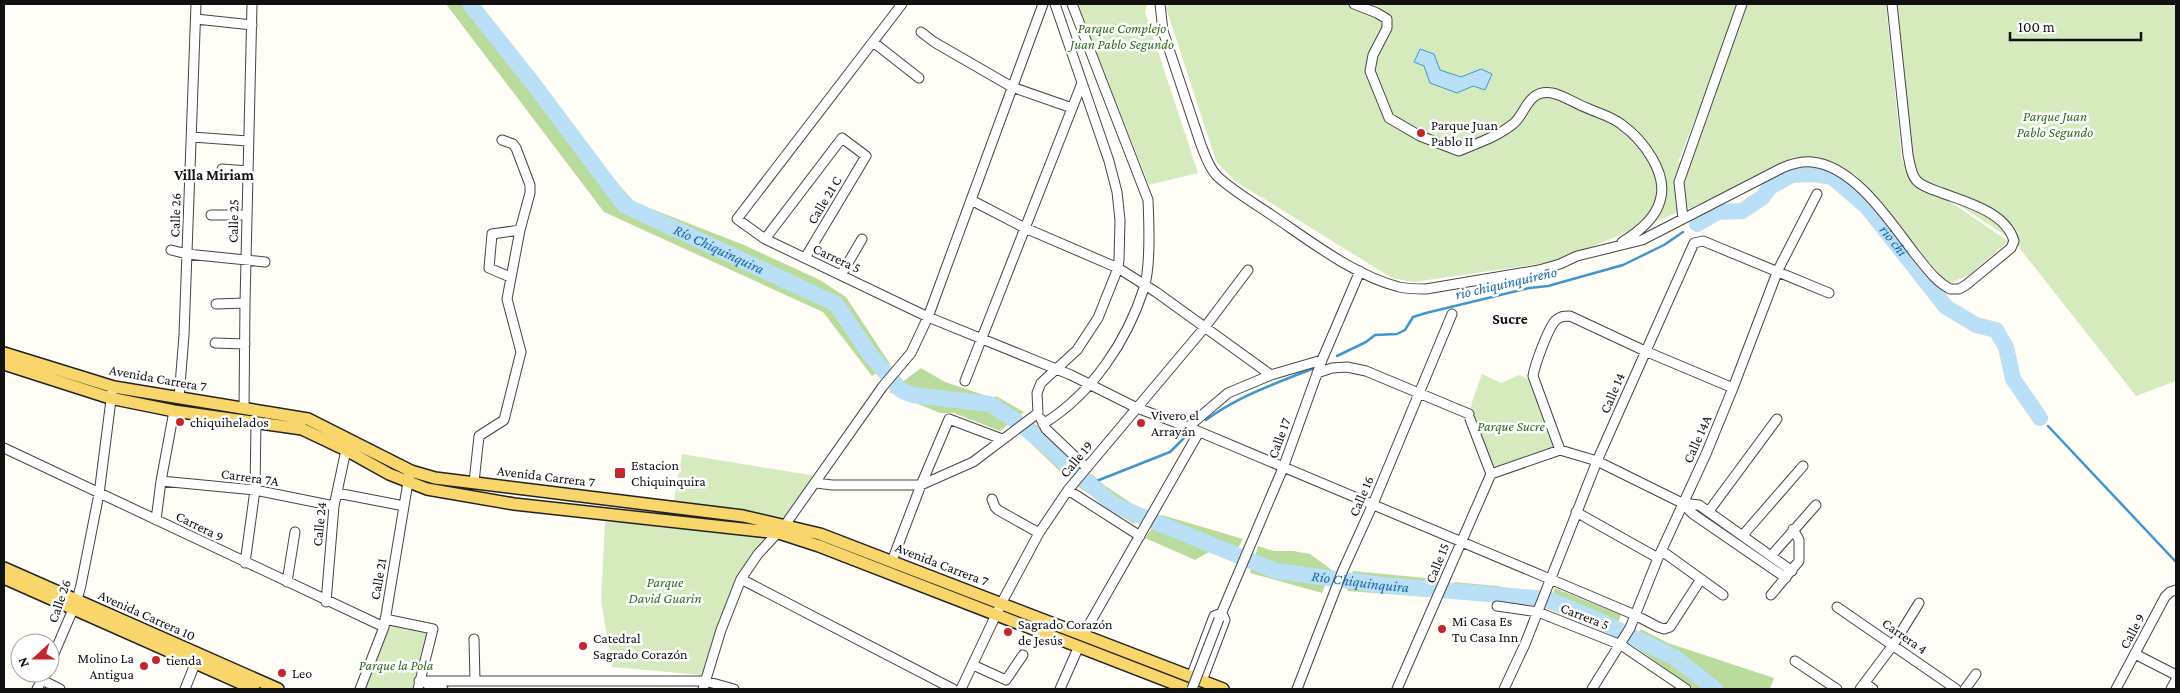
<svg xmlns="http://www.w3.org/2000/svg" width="2180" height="693" font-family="'Crimson Pro',serif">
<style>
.green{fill:#d5ebbd}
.forest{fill:#b9dc9c}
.water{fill:#b9e0f7;stroke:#3f96cf}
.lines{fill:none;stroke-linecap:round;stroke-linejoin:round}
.stream{stroke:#3f96cf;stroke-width:2.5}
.river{stroke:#b9e0f7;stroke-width:16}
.minor-casing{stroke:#444;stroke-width:11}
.major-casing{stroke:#222;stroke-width:14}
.minor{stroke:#fff;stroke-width:9}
.major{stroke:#f9d66b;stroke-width:11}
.minor-bridge-casing{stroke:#444;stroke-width:11;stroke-linecap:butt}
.minor-bridge{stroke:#fff;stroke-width:9}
.poi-dot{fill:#c4262e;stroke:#fff;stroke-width:2}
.labels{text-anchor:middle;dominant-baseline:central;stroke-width:5;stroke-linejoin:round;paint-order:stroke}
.park-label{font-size:14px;font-style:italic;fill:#2f6b1f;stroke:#fff}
.poi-label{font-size:14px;fill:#111;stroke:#fff;text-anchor:start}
.street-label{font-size:14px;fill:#111;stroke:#fff}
.neighbourhood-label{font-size:15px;font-weight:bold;fill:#111;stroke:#fff}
.water-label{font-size:15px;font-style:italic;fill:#1768a6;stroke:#fff}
</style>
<rect width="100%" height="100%" fill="#fffdf5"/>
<path class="green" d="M1077 4H1147L1145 12 1198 173 1149 185Z
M1169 4H1741L1678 162 1690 166 1746 4H1886L1902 160 1913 185 1943 197 2008 241 1969 275 1948 284 1855 174 1793 157 1722 195 1552 262 1414 282 1392 278 1235 181 1216 161 1166 8Z
M1895 4H2176V381L2136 396 2014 241 1913 175Z
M1482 374 1501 383 1519 375 1528 379 1553 447 1493 468 1471 411V405Z
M682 454 816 476 785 520 674 501Z
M605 522 739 528 769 537 732 589 702 675 612 667 601 600Z
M390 622 427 632 412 689H363Z"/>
<path class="forest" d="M446 4H479L594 156 634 202 744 245 820 280 846 297 890 364 872 376 823 312 604 212Z
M921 368 945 382 993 398 996 396 1024 412 1000 431 954 413H940L889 392Z
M1033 422 1077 466 1065 476 1020 433Z
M1092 474 1104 485 1143 511 1134 524 1077 486Z
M1162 515 1243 539 1232 559 1209 552 1195 560 1145 538Z
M1258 546 1274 551H1293L1310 554 1332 570 1322 593 1250 573Z
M1353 571 1436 579 1427 597 1347 591Z
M1454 582 1497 586 1536 593 1533 605 1447 597Z
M1555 588 1621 615 1613 635 1546 608Z
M1641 629 1668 643 1774 678 1770 689H1694L1631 644Z"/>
<path class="water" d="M1420 49 1434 54 1440 70 1461 77 1481 69 1492 74 1485 90 1473 86 1457 93 1430 83 1424 66 1414 62Z"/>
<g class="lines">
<path class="stream" d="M1337 356 1366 342 1375 335 1397 334 1405 330 1413 317 1426 313 1529 288 1548 286 1623 265 1664 245 1683 232
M1206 420C1238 396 1277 383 1314 368
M2048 426 2176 562
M1089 484 1170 452 1185 437"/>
<g class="river">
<path id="s1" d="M470 4 532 82 624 205 836 304 871 356 902 391 913 395 990 404 1016 421"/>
<path id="s2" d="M1697 224 1718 212 1742 211 1763 197 1770 187 1792 175 1813 174 1832 177 1867 207 1946 307 1976 325 1996 330 2006 347 2013 379 2040 418"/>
<path id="s3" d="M1024 427 1114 505 1276 571 1382 585 1547 599 1598 620 1674 657 1715 689"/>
</g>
<g class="minor-casing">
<path id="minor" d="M902 4 737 219 765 239 928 317 1071 375 1137 408 1188 427 1550 579 1635 615 1658 627 1664 629 1670 627 1701 579
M1160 4 1163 31 1201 145C1205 155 1209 168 1217 176 1233 191 1254 203 1273 216 1310 241 1355 276 1399 287 1408 289 1416 289 1426 289L1539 270 1560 264 1577 256 1642 240 1782 168C1791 164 1801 161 1812 162 1855 166 1891 223 1915 254 1926 267 1935 281 1950 289H1959L1966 285 2011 248 2014 241C2006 212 1966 202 1942 193 1934 190 1923 187 1917 181 1911 175 1910 164 1908 155L1892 4
M1354 4 1377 13 1387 19V28L1373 55 1370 71 1389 118 1420 136 1459 151C1477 143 1497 137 1513 124 1526 114 1527 89 1552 93 1563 95 1576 104 1587 108 1598 113 1612 117 1621 124 1642 139 1669 173 1660 201 1655 219 1637 233 1622 242
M196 19 252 25
M921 32 934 42 1012 87 1072 108
M873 42 919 78
M192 137 248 141
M222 169 248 171
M971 200 1025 228 1118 268 1156 292 1271 375
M211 215H247
M1683 219 1679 182 1742 4
M765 239 842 138 866 156 805 258
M171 250 187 254 265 262
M841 275 862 239
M510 277 489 268 492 234 520 230
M216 304 245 303
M215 343 245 344
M1317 373 1332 368 1347 367 1366 371 1469 414
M965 381 1082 83
M179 398 184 335 196 4
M244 408 245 303 252 4
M1041 419 1046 429 1087 468
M1470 419 1491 474
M1043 424C1092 394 1127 341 1144 288 1151 266 1149 223 1148 200L1072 4
M1188 427 1228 393 1271 375 1322 360
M4 448 384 627
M1560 450 1533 376C1535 364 1548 329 1555 321 1560 316 1564 316 1570 316L1645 351 1733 388
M1491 474 1560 450 1597 461 1682 503 1693 514 1786 578
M161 481 255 490 334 506
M474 482 479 436 504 420 521 352 507 299 520 230 530 193V185L516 148 513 144 502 140
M816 483 832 485H921L973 462 1038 413 1037 393 1041 383 1077 350 1098 318 1118 268 1119 260 1120 220 1117 192 1109 161 1055 4
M1068 490 1140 536
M337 493 404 506
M992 499 995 507 998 510 1039 533
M1682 503 1699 505 1792 571
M1709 511 1777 419
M1576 512 1658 558
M156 520 161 481 174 411
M1743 535 1803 466
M1662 551 1723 595
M1771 556 1816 505
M892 561 921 485 949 419 1002 439
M245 563 255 490 256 422
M741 579 953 689
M287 582 295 532
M1771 595 1799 561V540L1793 529
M326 602 334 506 346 450
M1497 606 1538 612 1621 645 1686 689
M1837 607 1956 689
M385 619 433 629 418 689
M1219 619 1283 468 1322 360 1360 271
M1083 635 1199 432
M474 639 475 681
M2135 654 2176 675
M1795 661 1837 689
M50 663 77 600 81 585 99 494 112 392
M973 665 1006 680 1023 655
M1191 677 1214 616 1222 613 1225 620 1202 681
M42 680 60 689
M419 681H705L734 689
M1865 683 1873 689
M427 684 443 689
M37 689 46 673
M185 689 197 659
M360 689 384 627 409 476
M703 689 721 630 741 579 758 554 785 525 883 386 911 353 928 317 1043 4
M961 689 1002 602 1039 533 1068 490 1205 327 1248 270
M1060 689 1079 646
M1297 689 1343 570 1373 504 1452 314
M1397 689 1491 474
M1504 689 1525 644 1597 461 1694 243 1703 241 1829 293
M1592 689 1630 628 1658 558 1706 454 1733 388 1778 270 1817 194
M1860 689 1893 645 1919 603
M1965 689 1976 674
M2116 689 2165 597 2170 592 2176 590
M2171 689 2176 680"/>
</g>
<g class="major-casing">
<path id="major" d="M4 353 114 387 308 419 411 471 435 478 743 516 820 534 1223 689
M4 364 110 398 174 411 302 429 346 450 389 474 427 489 514 504 779 533 819 546 1188 689
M4 568 278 689
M4 578 254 689"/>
</g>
<use href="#minor" class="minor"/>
<use href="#major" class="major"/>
<g class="minor-bridge-casing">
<path id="minor-bridge" d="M1192 689 1219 619"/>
</g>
<use href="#minor-bridge" class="minor-bridge"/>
</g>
<g class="poi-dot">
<circle cx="1421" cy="133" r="5"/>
<circle cx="180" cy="422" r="5"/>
<circle cx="1141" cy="423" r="5"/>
<rect x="614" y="467" width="12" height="12" rx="2.5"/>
<circle cx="1442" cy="629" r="5"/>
<circle cx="1008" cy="632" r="5"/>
<circle cx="583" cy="646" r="5"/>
<circle cx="156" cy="660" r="5"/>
<circle cx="144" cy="666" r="5"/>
<circle cx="282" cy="673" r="5"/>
</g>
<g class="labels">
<g class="park-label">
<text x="1122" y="28">Parque Complejo<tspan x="1122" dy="16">Juan Pablo Segundo</tspan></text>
<text x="2055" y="116">Parque Juan<tspan x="2055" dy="16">Pablo Segundo</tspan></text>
<text x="1511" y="426">Parque Sucre</text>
<text x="665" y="582">Parque<tspan x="665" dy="16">David Guarin</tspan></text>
<text x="396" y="665">Parque la Pola</text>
</g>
<g class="poi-label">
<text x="1431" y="125">Parque Juan<tspan x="1431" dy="16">Pablo II</tspan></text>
<text x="1151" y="415">Vivero el<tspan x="1151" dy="16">Arrayán</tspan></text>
<text x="190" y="422">chiquihelados</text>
<text x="631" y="465">Estacion<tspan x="631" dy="16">Chiquinquira</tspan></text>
<text x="1452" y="621">Mi Casa Es<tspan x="1452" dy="16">Tu Casa Inn</tspan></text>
<text x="1018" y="624">Sagrado Corazón<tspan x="1018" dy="16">de Jesús</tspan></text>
<text x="593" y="638">Catedral<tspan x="593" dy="16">Sagrado Corazón</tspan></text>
<text x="134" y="658" text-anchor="end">Molino La<tspan x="134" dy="16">Antigua</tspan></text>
<text x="166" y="660">tienda</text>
<text x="292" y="673">Leo</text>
</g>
<g class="street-label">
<text transform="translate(824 200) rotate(-59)">Calle 21 C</text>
<text transform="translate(175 215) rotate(-88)">Calle 26</text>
<text transform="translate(233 221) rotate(-89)">Calle 25</text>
<text transform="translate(837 258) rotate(25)">Carrera 5</text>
<text transform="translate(158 378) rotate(10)">Avenida Carrera 7</text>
<text transform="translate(1612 393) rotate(-67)">Calle 14</text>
<text transform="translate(1279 438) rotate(-70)">Calle 17</text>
<text transform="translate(1697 439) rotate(-66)">Calle 14A</text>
<text transform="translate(1076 459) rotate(-50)">Calle 19</text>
<text transform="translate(546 476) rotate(7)">Avenida Carrera 7</text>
<text transform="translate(250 477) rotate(8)">Carrera 7A</text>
<text transform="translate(1361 496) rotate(-67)">Calle 16</text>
<text transform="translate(319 524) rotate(-84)">Calle 24</text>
<text transform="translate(200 526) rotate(26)">Carrera 9</text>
<text transform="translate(1437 563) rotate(-68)">Calle 15</text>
<text transform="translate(942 564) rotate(21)">Avenida Carrera 7</text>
<text transform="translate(378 579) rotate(-80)">Calle 21</text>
<text transform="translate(59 601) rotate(-71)">Calle 26</text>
<text transform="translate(147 615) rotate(24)">Avenida Carrera 10</text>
<text transform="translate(1585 616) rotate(21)">Carrera 5</text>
<text transform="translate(2132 631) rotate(-62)">Calle 9</text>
<text transform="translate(1905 636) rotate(35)">Carrera 4</text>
</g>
<g class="neighbourhood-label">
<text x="214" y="175">Villa Miriam</text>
<text x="1510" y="319">Sucre</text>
</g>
<g class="water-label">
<text stroke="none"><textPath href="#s2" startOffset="240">rio chi</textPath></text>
<text stroke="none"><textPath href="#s1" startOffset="358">Río Chiquinquira</textPath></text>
<text transform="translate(1506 283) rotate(-13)">rio chiquinquireño</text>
<text stroke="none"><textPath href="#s3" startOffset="379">Río Chiquinquira</textPath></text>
</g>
</g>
<rect width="2180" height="693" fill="none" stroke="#111111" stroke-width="10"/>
<g transform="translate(35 658) rotate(249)"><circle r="24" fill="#ffffff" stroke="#a0a0a0"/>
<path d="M0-4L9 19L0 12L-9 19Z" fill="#c4262e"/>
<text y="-8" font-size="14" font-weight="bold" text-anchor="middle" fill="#111111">N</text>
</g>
<path d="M2010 32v8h131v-8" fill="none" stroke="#111111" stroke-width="2.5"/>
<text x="2018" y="32" font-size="15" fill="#111111" stroke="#ffffff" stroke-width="4" paint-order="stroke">100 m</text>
</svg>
